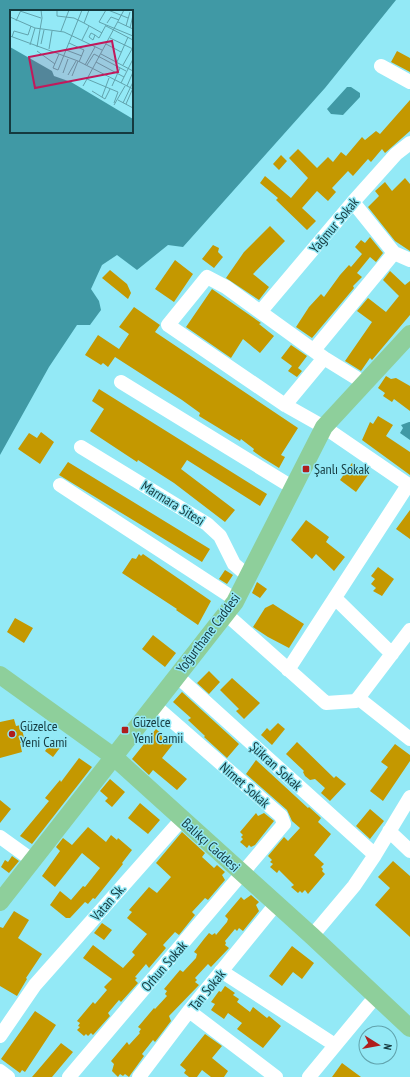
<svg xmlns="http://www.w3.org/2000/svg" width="410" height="1077" font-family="'PT Sans Narrow',sans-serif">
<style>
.water{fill:#4099a5;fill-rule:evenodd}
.building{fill:#c49800}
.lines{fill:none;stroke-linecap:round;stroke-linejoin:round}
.minor{stroke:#fff;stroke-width:14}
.major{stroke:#8ecf9b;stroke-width:18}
.poi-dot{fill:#af1e1d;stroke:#93e9f6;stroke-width:1.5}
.labels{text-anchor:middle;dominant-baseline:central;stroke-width:3;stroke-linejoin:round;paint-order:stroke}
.street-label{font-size:14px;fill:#153a3f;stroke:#93e9f6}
.poi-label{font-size:14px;fill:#153a3f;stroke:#93e9f6;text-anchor:start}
.inset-road{fill:none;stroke:#61a3ad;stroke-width:1}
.view{fill:#c2185b;fill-opacity:0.15;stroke:#c2185b;stroke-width:2}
.inset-edge{fill:none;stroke:#153a3f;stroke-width:2}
</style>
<rect width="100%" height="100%" fill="#93e9f6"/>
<path class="water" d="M0 0H396L325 88 183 247 168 245 137 270 117 255 102 265 91 289 99 301 101 310 90 325H77L49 367 0 455ZM11 11H132V132H11Z
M347 87H351L360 93V97L343 115 331 114 327 109Z
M409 422H410V440L400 433 403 428 401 425Z"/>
<path class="building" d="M397 51 410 58V72L391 62Z
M410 100V131L385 153 382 149 371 162 368 159 353 176 348 171 332 188 336 192 328 201 317 191 302 208 316 221 307 230 276 200 278 198 260 183 265 176 291 198 308 178 289 158 298 149 317 168 328 157 333 162 341 152 346 156 362 137 365 140 376 131 380 134Z
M281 155 287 161 279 170 273 164Z
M405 178 410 184V251L395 241 368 207 379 196 375 191 385 182 392 191Z
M270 226 285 241 253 274 269 287 259 300 226 278 244 252Z
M370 237 383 253 376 262 370 257 357 273 362 277 353 286 354 288 312 338 296 327 309 307 321 294 324 297 340 275 349 265 351 267 362 254 355 247 361 240 365 243Z
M213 245 219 248 218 252 223 257 214 268 202 259Z
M175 260 193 274 174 302 155 289Z
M110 270 127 284 131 293 128 299 102 278Z
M390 271 405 285 410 281V315L372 360 370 358 361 371 345 361 372 322 357 311 368 298 386 312 399 296 383 280Z
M212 289 261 323 259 324 274 336 260 353 243 339 231 358 186 327Z
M134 307 160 325 155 332 298 428 281 455 285 457 279 468 263 458 253 451 254 449 241 439 240 441 199 416 200 413 182 400 115 357 108 367 103 363 101 365 85 355 98 335 119 349 129 334 119 327Z
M291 345 307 356 298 368 302 371 297 377 288 371 292 366 281 358Z
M386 376 391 379 396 378 410 386V411L394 399 392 402 383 396 385 393 378 388Z
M99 389 267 494 260 506 187 460 181 469 235 510 225 522 174 483 138 460 137 462 90 431 104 409 92 401Z
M378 416 393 425 386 436 410 452V475L362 440 370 422 373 424Z
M41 432 54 442 40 464 18 449 29 433 37 438Z
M68 462 210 549 202 562 59 475Z
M352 463 368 475 356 492 340 480Z
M410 510V539L396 529Z
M306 520 329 537 326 542 345 557 334 571 316 554 312 559 291 540Z
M139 554 141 556 143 554 211 601 198 625 176 610 177 609 122 573 132 558 136 559Z
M378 567 394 579 382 596 373 591 376 588 371 584 375 579 371 576Z
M225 570 233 575 227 584 219 579Z
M257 582 267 589 260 598 252 593Z
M273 604 304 624 289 648 268 637 253 627 265 608Z
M15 618 33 628 24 643 7 632Z
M153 635 176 653 165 667 142 649Z
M209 671 220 682 209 694 197 683Z
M232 678 260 703 244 719 236 711 239 709 220 690Z
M182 692 239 744 227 758 204 737 205 736 188 720 191 718 173 702Z
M14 719 16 726 21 725 25 742 20 743 22 752 0 758V722Z
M278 723 285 729 272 745 261 735 267 728 270 731Z
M156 729 173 744 162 758 187 779 177 790 153 770 149 775 132 759Z
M54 739 62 745 53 757 45 751Z
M297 742 334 778 336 776 346 784 330 801 321 793 325 788 315 779 310 780 305 776 303 772 304 771 286 754Z
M395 744 410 755V761L383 801 370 791 388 767 381 762Z
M79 758 92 767 32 844 20 836 49 801 45 798 60 780 61 782Z
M256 760 308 808 309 807 321 818 318 822 331 834 314 855 324 864 321 867 323 869 322 871 325 874 308 894 305 890 302 893 300 891 298 893 291 887 294 885 279 870 277 873 270 867 273 864 270 862 272 860 268 856 284 837 288 841 300 828 292 821 287 810 246 774Z
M110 779 125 792 112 807 105 801 108 798 100 791Z
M0 800 11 809 0 823Z
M140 803 160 820 148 834 128 818Z
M370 809 384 821 370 839 356 826Z
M256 813 258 816 264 813 274 821 255 845 251 847 249 845 247 848 240 842 243 839 241 837 243 835 240 832Z
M88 827 106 842 111 835 117 840 118 838 132 850 122 863 123 864 95 899 93 898 88 904 85 902 70 918H66L50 905 60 891 71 900 83 886 85 887 100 868 82 853 55 887 42 876 60 851 56 847 63 838 72 845Z
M182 832 205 853 202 857 214 868 217 865 225 872 222 875 225 880 208 900 205 898 192 912 195 915 179 935 175 932 163 945 166 948 149 968 146 964 135 977 137 978 135 980 138 983 121 1002 119 1000 108 1013 110 1016 93 1035 91 1033 88 1036 86 1034 84 1036 77 1030 80 1027 78 1026 80 1023 77 1021 93 1002 95 1004 107 990 104 987 112 979 83 958 93 945 123 968 135 955 132 952 147 934 127 918 132 912 129 910 149 887 157 893 171 877 156 863Z
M12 856 19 861 9 873 1 867 5 860 8 862Z
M393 861 410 876V937L375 905 390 888 378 877Z
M251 895 259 902 256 905 259 911 243 931 239 928 237 931 235 929 225 941 226 943 225 945 229 948 211 967 208 964 195 978 197 980 195 982 199 985 169 1016 171 1021 155 1042 153 1040 142 1054 144 1056 131 1074 129 1077 125 1074 123 1076 120 1074 118 1077 112 1071 114 1064 111 1061 127 1042 129 1045 140 1033 139 1032 141 1029 138 1027 154 1008 155 1009 167 996 165 994 167 991 164 989 180 970 183 972 196 958 197 954 194 952 204 939 209 933 212 935 215 933 216 935 227 922 228 919 225 916 241 897 244 900Z
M14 911 29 920 18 938 42 954 26 978 27 979 17 996 0 986V927L3 928Z
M102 923 112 930 104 940 94 933Z
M292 946 314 963 302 979 293 972 282 986 269 976Z
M225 986 235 993 233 995 239 999 237 1002 250 1012 253 1007 267 1018 269 1016 281 1026 263 1048 237 1029 242 1023 228 1013 224 1019 211 1010 215 1004 211 1002 219 991 221 992Z
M35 1011 56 1025 25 1072 22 1070 20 1073 1 1059Z
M205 1034 222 1046 212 1058 228 1071 224 1077H211L202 1070 197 1077H189L184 1073 186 1070 180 1065Z
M61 1043 73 1052 52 1077H32Z
M342 1063 361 1077H332Z"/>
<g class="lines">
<path class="minor" d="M381 66 410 82
M353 202 394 253 410 260
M261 311 353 202 396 154 410 143
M314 350 394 253
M121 382 292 487
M366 384 324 358 226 287 207 277 168 325 285 405 324 427 410 486
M285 405 324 358
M81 447 207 524 220 536 234 564 248 576
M60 485 236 600 235 602
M335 598 392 654
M226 614 326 703 356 701 410 630
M288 670 408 485
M177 676 375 855
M358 698 410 739
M389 831 410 851
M0 837 32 860
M312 936 354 886 375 855 410 797
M221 971 335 1045
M189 1011 276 1077
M0 1036 35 985 182 819
M0 1071 8 1077
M69 1077 284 824 281 816 154 705
M139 1077 189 1011 276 904
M309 1077 376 996"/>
<path class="major" d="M0 675 114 757 312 936 410 1028
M0 902 235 602 324 427 410 334"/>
</g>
<g class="poi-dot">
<rect x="302" y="465" width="8" height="8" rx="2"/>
<rect x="121" y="726" width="8" height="8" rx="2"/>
<circle cx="12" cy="734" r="4"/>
</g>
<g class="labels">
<g class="street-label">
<text transform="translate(334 225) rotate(-50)">Yağmur Sokak</text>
<text transform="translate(173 503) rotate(32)">Marmara Sitesi</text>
<text transform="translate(208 633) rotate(-53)">Yoğurthane Caddesi</text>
<text transform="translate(276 766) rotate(42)">Şükran Sokak</text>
<text transform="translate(245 785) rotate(41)">Nimet Sokak</text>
<text transform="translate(211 845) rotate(42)">Balıkçı Caddesi</text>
<text transform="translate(108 902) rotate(-49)">Vatan Sk.</text>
<text transform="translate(164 966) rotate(-49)">Orhun Sokak</text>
<text transform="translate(207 990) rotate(-51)">Tan Sokak</text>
</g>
<g class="poi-label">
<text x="314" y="469">Şanlı Sokak</text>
<text x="133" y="722">Güzelce<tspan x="133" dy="16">Yeni Camii</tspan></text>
<text x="20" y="726">Güzelce<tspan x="20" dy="16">Yeni Cami</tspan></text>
</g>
</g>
<g transform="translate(10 10)">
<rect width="123" height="123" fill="#93e9f6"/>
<path d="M0 37 42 61 44 66 61 72 123 109V123H0Z" fill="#4099a5"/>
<path class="inset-road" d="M47 0V6L64 8 74 13 79 0M96 0 89 12 123 26M98 0 118 8M10 1 31 8M0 7 25 18 54 22 92 40M6 11 11 0M108 12 123 19M74 13 92 23M97 13 101 7 109 10M96 16 123 30M116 16 120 2M120 18 123 5M51 21 59 0M85 25 83 30 79 27 81 23 85 25 89 28 96 15M0 26 68 51 123 79M2 27 4 21 18 25 21 16M100 28 123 39M72 30 79 16M59 33 74 40 69 52M31 34 34 20M96 34 111 42M20 35 25 18M27 37 32 8 31 0M39 39 42 21M56 40 72 46M27 41 45 54M49 44 43 58 48 60 72 0M91 44 123 61M86 52 114 67M107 52 118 27M75 55 85 37M77 55 84 44 116 61M113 55 122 39M53 63 58 49M58 65 66 51M62 66 68 51M77 69 114 0M111 73 123 49M73 76 77 69 108 82 104 93M102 76 110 58M117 76 123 62M82 81 95 89 100 79M92 87 99 68M108 90 123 98M113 93 123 72M116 94 123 78M104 95 115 76"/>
<path class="view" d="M102 31 108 62 25 78 19 47Z"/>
<rect width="123" height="123" class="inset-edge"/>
</g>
<g transform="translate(378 1045) rotate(101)"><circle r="19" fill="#93e9f6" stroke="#61a3ad"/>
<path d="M0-3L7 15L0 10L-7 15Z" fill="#af1e1d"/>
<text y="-6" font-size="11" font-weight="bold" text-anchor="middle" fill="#153a3f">N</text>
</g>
</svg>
